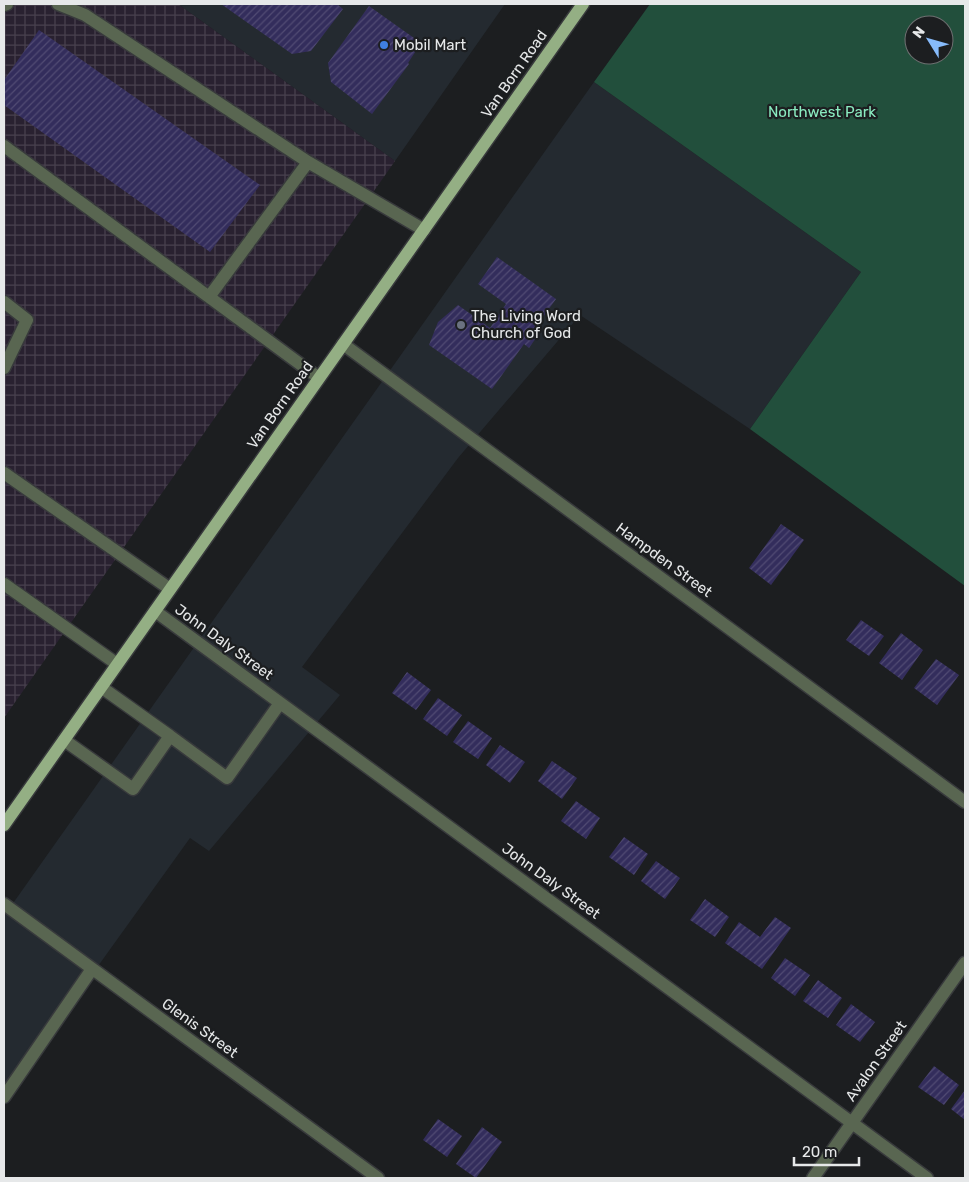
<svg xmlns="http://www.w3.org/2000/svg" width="969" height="1182" font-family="Rubik,sans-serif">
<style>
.built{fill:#242a30}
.industrial{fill:url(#industrial-grid)}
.park{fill:#224f3c;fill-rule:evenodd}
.building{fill:url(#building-hatch)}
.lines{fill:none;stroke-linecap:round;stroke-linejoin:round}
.minor-casing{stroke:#383a3c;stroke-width:15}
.major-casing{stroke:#383a3c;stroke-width:15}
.minor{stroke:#596651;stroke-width:12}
.major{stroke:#94af84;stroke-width:12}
.shop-dot{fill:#3f7fe0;stroke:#1c1e20;stroke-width:2}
.worship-dot{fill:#6b7280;stroke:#1c1e20;stroke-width:2}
.labels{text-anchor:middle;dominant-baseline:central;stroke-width:4.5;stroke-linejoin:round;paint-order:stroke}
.poi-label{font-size:15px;fill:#e6e8e9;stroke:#1c1e20;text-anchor:start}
.street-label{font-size:15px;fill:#e6e8e9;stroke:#1c1e20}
.park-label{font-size:15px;fill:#8aebc0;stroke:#1c1e20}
</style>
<defs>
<pattern id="industrial-grid" width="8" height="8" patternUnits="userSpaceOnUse" patternTransform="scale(1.25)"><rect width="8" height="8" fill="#292130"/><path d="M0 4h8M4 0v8" fill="none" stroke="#48414e"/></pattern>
<pattern id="building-hatch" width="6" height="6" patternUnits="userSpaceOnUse" patternTransform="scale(1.25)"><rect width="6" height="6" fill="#332d5c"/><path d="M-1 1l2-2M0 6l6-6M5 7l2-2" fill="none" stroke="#514b73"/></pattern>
</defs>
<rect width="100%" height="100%" fill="#1c1e20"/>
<path class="built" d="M178 4H505L395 161Z
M594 82 861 272 750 429 580 315 458 458 302 667 340 695 209 851 190 838 4 1097V916Z"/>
<path class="industrial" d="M4 4H178L395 161 4 718Z"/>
<path class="park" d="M650 4H965V586L750 429 861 272 594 82ZM914 25H944V55H914Z"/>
<path class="building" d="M221 4H337L343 9 311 51 292 54Z
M369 6 421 43 408 63 409 64 372 114 331 82 328 63Z
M39 30 260 185 210 252 4 105V80Z
M497 257 556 299 533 331 538 335 529 348 524 344 492 389 429 345 438 322 458 305 490 328 506 304 478 284Z
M781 524 804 540 771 585 749 568Z
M861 620 884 636 869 656 846 640Z
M901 633 923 650 902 680 879 663Z
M936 659 959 675 937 705 914 688Z
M407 672 431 690 416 710 392 693Z
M438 698 462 715 447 736 423 719Z
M468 721 492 738 478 759 453 742Z
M500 745 525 762 510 783 486 765Z
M552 761 577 778 562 799 538 781Z
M576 801 600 818 586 839 561 821Z
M624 837 648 854 634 875 609 857Z
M656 861 680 878 665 899 641 881Z
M705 899 729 917 715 937 690 920Z
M775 917 791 928 762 969 725 943 739 922 760 937Z
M785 958 810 975 795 996 771 978Z
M818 980 842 998 828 1018 803 1001Z
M851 1004 875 1022 860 1042 836 1025Z
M934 1066 959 1085 944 1105 918 1087Z
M965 1090V1120L951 1109Z
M438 1119 462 1136 447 1157 423 1140Z
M482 1127 502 1142 476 1178 456 1164Z"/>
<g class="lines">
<g class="minor-casing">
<path id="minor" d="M58 4 85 15 308 162 209 297
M4 5 7 4
M4 146 319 378
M308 162 424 230
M4 302 27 320 4 368
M343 344 965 802
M4 473 170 589
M4 584 117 664
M155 611 927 1178
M170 736 227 778 280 703
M64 740 133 789 170 736 101 687
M4 904 378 1178
M4 1097 92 969
M813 1178 965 963"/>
</g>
<g class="major-casing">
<path id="major" d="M4 825 583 4"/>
</g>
<use href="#minor" class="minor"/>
<use href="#major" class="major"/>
</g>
<circle class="shop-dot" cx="384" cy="45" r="5"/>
<circle class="worship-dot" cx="461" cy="325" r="5"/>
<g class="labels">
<g class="poi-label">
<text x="394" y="45">Mobil Mart</text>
<text x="471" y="316">The Living Word<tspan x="471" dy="17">Church of God</tspan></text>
</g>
<g class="street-label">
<text transform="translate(514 74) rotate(-55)">Van Born Road</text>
<text transform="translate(280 405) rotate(-55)">Van Born Road</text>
<text transform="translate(664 560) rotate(36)">Hampden Street</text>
<text transform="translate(224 642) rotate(36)">John Daly Street</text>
<text transform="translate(551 881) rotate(36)">John Daly Street</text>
<text transform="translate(200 1028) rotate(36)">Glenis Street</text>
<text transform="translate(876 1061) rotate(-55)">Avalon Street</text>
</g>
<g class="park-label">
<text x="822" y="112">Northwest Park</text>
</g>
</g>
<rect width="969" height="1182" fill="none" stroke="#e6e8e9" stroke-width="10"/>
<g transform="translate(929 40) rotate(307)"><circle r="24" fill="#1c1e20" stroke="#6d6f70"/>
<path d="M0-4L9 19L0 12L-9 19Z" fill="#87bbfb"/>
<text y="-8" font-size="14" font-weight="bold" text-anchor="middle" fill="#e6e8e9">N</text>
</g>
<path d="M794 1157v8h65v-8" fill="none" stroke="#e6e8e9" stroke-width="2.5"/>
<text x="802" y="1157" font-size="15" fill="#e6e8e9" stroke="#1c1e20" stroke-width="4" paint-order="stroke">20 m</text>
</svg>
